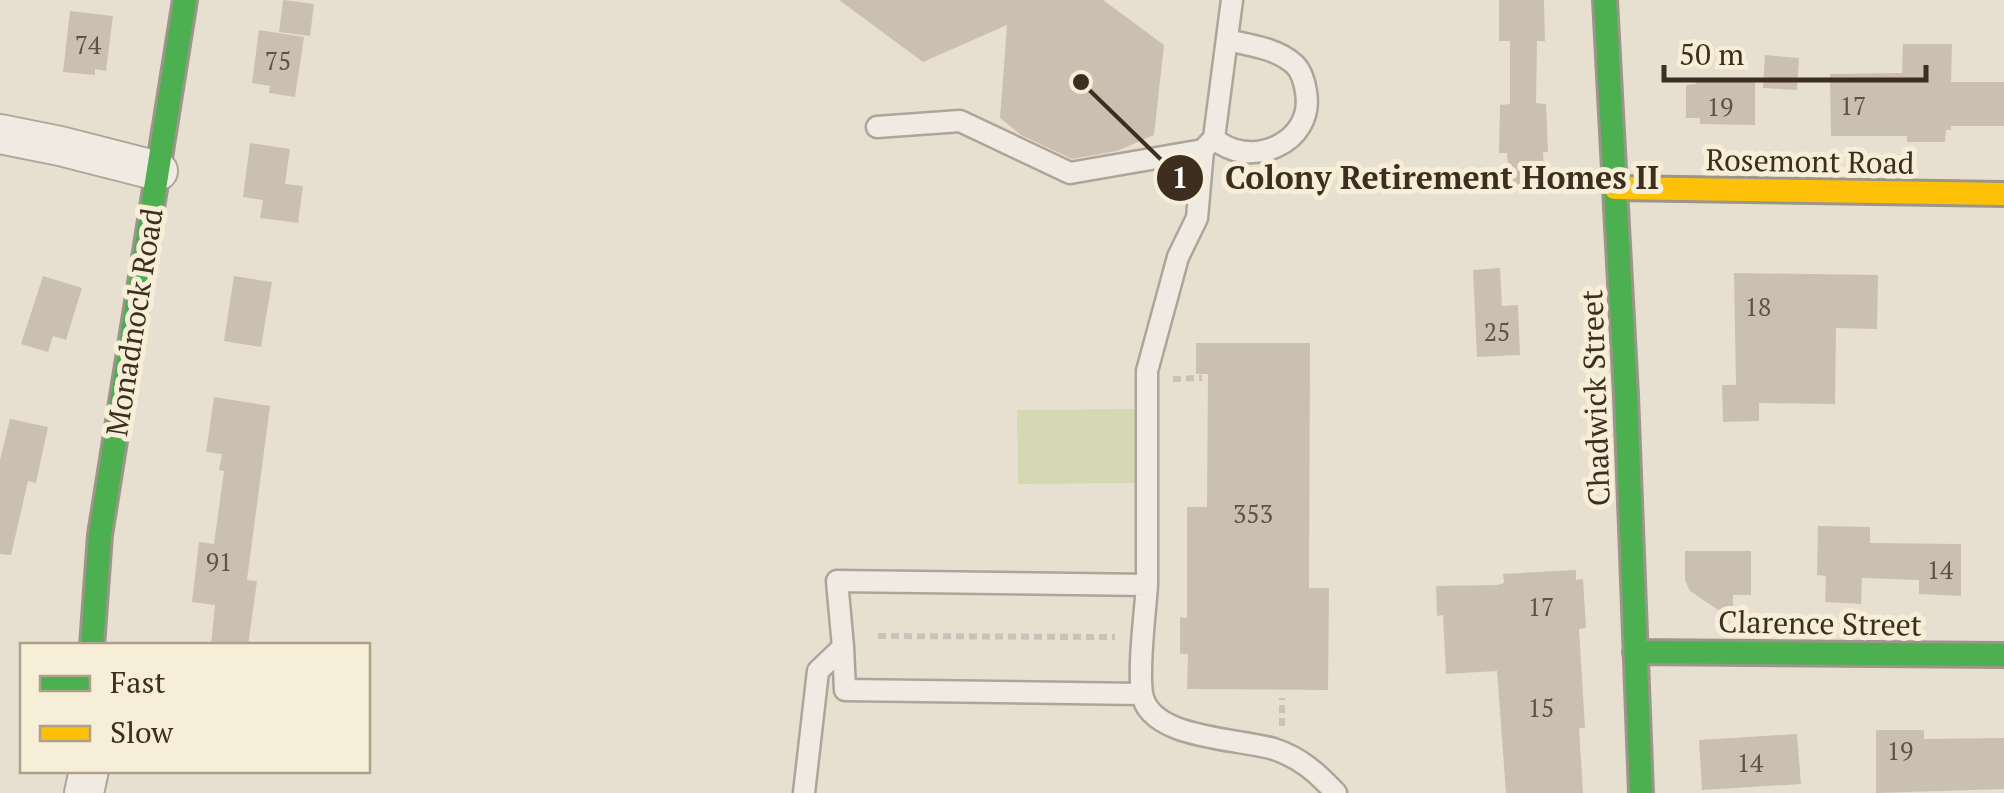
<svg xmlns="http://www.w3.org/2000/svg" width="2004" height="793" font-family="'PT Serif',serif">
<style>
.green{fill:#d6d7b3}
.building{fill:#cbbfb2}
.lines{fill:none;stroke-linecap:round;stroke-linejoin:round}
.lane-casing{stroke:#ada599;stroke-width:25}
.street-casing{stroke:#ada599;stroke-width:42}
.fast-casing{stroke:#9c958a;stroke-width:28}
.slow-casing{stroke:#9c958a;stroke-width:28}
.path{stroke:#c8c2b9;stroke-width:6;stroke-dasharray:8 5;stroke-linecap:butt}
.lane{stroke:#efebe3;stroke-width:20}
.street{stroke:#efebe3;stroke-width:38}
.fast{stroke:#4caf50;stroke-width:22}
.slow{stroke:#ffc107;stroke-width:22}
.labels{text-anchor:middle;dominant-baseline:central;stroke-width:10;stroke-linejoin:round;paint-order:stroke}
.number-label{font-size:25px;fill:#605244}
.street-label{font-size:30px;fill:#3d2e20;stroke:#f7eed8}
.leader{fill:none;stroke:#3d2e20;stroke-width:4}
.callout-dot{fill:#3d2e20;stroke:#f7eed8;stroke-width:4}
.mark-label{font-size:30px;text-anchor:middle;font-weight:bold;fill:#fff}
.callout-label{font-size:32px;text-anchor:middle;font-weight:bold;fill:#3d2e20;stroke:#f7eed8;stroke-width:10;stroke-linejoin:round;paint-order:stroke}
</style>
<rect width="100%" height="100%" fill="#e7e0d1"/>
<path class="green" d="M1135 409 1136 483 1018 484 1017 410Z"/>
<path class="building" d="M283 0 314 4 310 36 279 32Z
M839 0H1103L1164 45 1154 135 1117 151 1072 159 1021 135 1000 118 1007 25 923 62Z
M1499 0H1544L1545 41H1537L1536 103 1546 104 1548 152H1543L1545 186 1510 188 1507 153H1499L1500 105 1510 104V41H1499Z
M70 11 113 16 106 71 95 69V75L63 72Z
M259 30 304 37 295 97 269 93 270 86 252 83Z
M1903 44H1952L1951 82H2004V126H1951V130H1946L1945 142H1907V136H1831L1830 74 1902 73Z
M1765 55 1799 58 1797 90 1763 88Z
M1697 79H1755V125L1700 124V118H1686V85L1696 84Z
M250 143 290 149 285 184 303 186 298 223 260 218 263 200 243 197Z
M1500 268 1502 306 1518 305 1520 355 1477 357 1473 270Z
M1734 273 1878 275 1877 329 1836 328 1835 404 1759 403V421L1723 422 1722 385H1736Z
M43 276 82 288 66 340 53 336 48 352 21 344Z
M234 276 272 282 261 347 224 341Z
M1196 343H1310L1309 588H1329L1328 690 1187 689 1188 654H1180V617L1187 618V507H1207L1208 374H1196Z
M214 397 270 406 247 580 257 581 248 646H211L215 605 192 602 199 542 214 544 224 471 219 470 222 454 206 452Z
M10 419 48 427 36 483 28 481 11 555 0 554V460Z
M1818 526 1870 527V543L1961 544V596L1919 594V580L1862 578 1861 604 1825 602 1826 576 1817 575Z
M1685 551H1751V595H1733V620L1690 591 1685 580Z
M1576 570V580L1583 579 1586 628 1579 629 1585 728H1579L1583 793H1506L1497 671 1446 674 1443 615 1437 616 1436 586 1497 585 1504 583 1503 574Z
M1876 730H1924V739L2004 738V789L1876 793Z
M1797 734 1801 784 1702 790 1699 740Z"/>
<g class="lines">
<g class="lane-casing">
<path id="lane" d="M877 127 960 121 1070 173 1203 150 1214 138 1232 0
M1214 138C1247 170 1315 145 1306 92 1305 83 1301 70 1294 64 1276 48 1249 45 1227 40
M1147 585V371L1178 257 1197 218 1203 150
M843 647 845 690 1142 694
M804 793 818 671 843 647 837 581 1147 585C1145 615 1138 666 1142 693 1148 739 1237 738 1274 749 1301 758 1317 773 1336 793"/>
</g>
<g class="street-casing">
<path id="street" d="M0 134 60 146 158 171
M84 793 89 770"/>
</g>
<g class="fast-casing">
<path id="fast" d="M1605 0 1626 395 1641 793
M92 646 100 535 185 0
M1635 652 2004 655"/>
</g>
<g class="slow-casing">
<path id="slow" d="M1615 188 2004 194"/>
</g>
<path class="path" d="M1173 379 1202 378
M878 636 1115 637
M1282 726V698"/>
<use href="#lane" class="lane"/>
<use href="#street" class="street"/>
<use href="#fast" class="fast"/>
<use href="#slow" class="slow"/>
</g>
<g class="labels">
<g class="number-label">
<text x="88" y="44">74</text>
<text x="278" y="60">75</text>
<text x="1853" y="105">17</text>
<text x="1720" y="106">19</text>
<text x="1758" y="306">18</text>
<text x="1497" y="331">25</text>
<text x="1253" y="513">353</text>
<text x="219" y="561">91</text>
<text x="1940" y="569">14</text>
<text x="1541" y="606">17</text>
<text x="1541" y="707">15</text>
<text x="1900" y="750">19</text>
<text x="1750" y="762">14</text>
</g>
<g class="street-label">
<text transform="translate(1810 161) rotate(1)">Rosemont Road</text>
<text transform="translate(134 322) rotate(-81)">Monadnock Road</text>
<text transform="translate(1595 398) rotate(-92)">Chadwick Street</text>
<text transform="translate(1820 623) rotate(1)">Clarence Street</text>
</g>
</g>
<path class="leader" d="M1081 82L1180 178"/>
<g class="callout-dot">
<circle cx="1081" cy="82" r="10"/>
<circle cx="1180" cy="178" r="25"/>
</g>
<g class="mark-label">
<text x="1180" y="188">1</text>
</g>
<g class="callout-label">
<text x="1442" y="189">Colony Retirement Homes II</text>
</g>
<rect x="20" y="643" width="350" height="130" fill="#f7eed8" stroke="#ada18e" stroke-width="2.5"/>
<rect x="40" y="676" width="50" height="15" fill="#4caf50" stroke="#ada18e" stroke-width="2.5"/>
<text x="110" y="693" font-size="30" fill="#3d2e20">Fast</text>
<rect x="40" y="726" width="50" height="15" fill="#ffc107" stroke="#ada18e" stroke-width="2.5"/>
<text x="110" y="743" font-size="30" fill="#3d2e20">Slow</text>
<path d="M1664 65v15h262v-15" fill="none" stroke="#3d2e20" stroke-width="5"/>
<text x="1679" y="65" font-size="30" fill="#3d2e20" stroke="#f7eed8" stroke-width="8" paint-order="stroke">50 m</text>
</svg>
